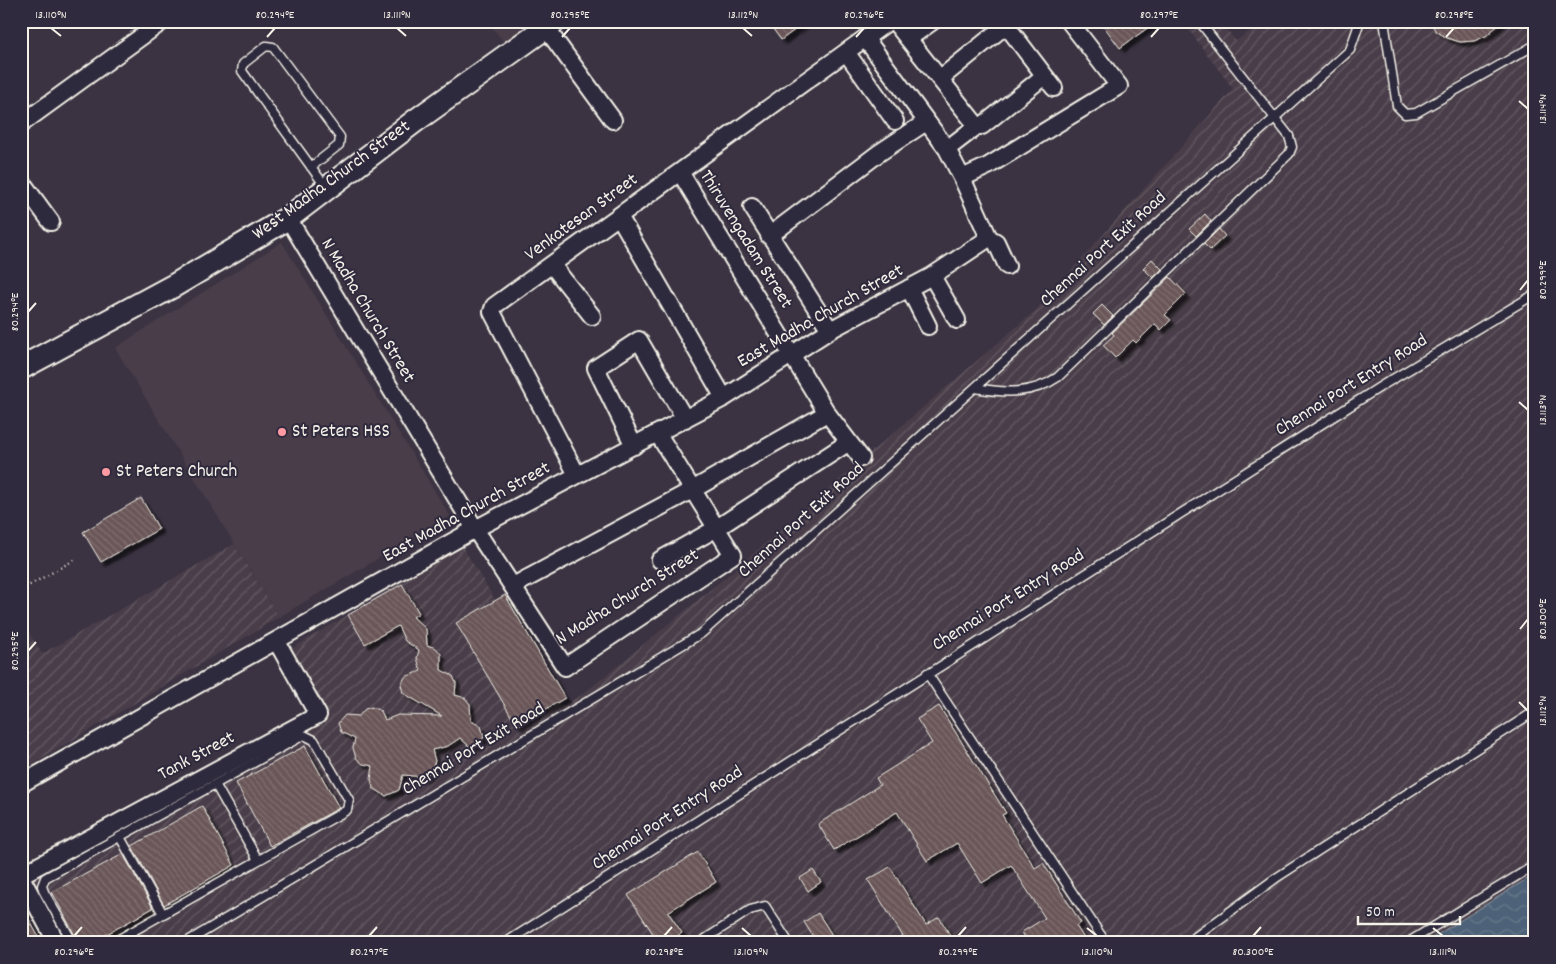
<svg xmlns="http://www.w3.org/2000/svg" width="1556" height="964" font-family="Dekko,sans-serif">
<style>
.built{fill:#493e49}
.industrial{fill:url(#industrial-furrows)}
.water{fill:url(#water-waves);stroke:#909ba5}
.building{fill:url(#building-back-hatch);stroke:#f4f1e8;filter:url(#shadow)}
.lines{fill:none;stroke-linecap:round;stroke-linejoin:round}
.service-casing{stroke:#f4f1e8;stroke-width:11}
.minor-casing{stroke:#f4f1e8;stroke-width:20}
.secondary-casing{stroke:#f4f1e8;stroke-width:26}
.path{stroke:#f4f1e8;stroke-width:2.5;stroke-dasharray:1 4;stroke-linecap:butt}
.service{stroke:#2f2a3d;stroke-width:8}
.minor{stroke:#2f2a3d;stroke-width:16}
.secondary{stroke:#2f2a3d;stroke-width:22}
.ticks{fill:none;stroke:#f4f1e8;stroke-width:2}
.poi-dot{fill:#ff9aa2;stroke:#2f2a3d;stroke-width:2}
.labels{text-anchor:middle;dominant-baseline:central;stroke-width:4;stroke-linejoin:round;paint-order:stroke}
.street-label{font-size:19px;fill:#f4f1e8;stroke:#2f2a3d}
.poi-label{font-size:19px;fill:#f4f1e8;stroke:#2f2a3d;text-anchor:start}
.neatline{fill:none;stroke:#f4f1e8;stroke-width:2}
.ticks-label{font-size:12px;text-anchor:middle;fill:#f4f1e8}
</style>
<defs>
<pattern id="industrial-furrows" width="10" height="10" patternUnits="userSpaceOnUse" patternTransform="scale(1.25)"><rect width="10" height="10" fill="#493e49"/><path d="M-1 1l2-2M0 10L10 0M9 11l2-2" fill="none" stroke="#645a63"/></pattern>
<pattern id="water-waves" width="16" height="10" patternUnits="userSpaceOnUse" patternTransform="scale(1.25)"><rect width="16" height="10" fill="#4d6278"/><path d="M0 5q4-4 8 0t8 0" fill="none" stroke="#67798b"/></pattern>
<pattern id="building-back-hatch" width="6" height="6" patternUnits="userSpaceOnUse" patternTransform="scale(1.25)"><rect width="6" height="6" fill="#6a5658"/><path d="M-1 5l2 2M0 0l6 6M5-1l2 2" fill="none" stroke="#806f70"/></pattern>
<filter id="shadow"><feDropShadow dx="4.5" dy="4.5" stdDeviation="1" flood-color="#0009"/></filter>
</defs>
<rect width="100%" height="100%" fill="#3b3342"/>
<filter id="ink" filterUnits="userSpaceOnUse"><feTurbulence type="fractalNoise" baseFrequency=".02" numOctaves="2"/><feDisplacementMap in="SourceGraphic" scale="10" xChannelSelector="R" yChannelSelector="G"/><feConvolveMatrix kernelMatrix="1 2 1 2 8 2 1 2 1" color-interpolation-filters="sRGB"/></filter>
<g filter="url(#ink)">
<path class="built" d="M487 21H538L507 46Z
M282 242 450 516 279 617 115 348Z"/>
<path class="industrial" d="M1182 21H1220L1236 41 1264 21H1535V874L1424 943H68L34 879 323 718 286 652 462 546 561 707 583 694 732 572 1036 310 1233 89Z
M234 544 279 617 21 771V620L42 654Z"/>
<path class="water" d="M1535 874V943H1424Z"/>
<path class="building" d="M767 21H807L781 40Z
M1100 21H1157L1120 48Z
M1429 21H1503L1486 36 1474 41 1460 42 1447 38 1436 31Z
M1205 214 1211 221 1196 236 1189 229Z
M1219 229 1225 236 1210 250 1204 244Z
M1152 259 1162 269 1153 278 1143 268Z
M1170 277 1186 294 1165 315 1171 320 1161 330 1155 324 1136 343 1133 340 1115 358 1103 345 1114 335 1112 333Z
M1102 305 1113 316 1104 325 1093 314Z
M141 498 159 529 101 562 83 532Z
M402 584 419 613 413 617 426 629 427 645 436 648 441 654V670L453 676 456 683 455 695 465 698 470 704 471 721 481 726 484 737 477 746H469L460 738 448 746 432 750 435 761 431 772 423 777 403 775 399 790 386 796 373 788 371 779 373 766 363 764 356 758 353 748 355 739 341 732 338 723 345 715 359 716 365 709 372 707 381 711 385 720 398 715 442 716 403 693 401 685 405 677 421 671 417 658 419 650 405 641 398 626 365 644 348 615Z
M505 595 565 698 517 726 456 623Z
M939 706 1006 813 1002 815 1035 868 1043 863 1081 923 1076 926 1087 943H1028L1022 932 1045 918 1011 865 982 883 957 843 927 861 897 812 834 850 818 824 880 785 876 778 932 743 917 719Z
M305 746 339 808 270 846 236 783Z
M202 806 234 865 164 905 132 846Z
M698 852 716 882 668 912 682 933 667 943H659L628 895Z
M123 854 153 908 91 943H79L52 892Z
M890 867 926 925 939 917 955 943H907L868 880Z
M813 870 821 882 808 891 800 878Z
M21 905 42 943H21Z
M818 913 837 943H817L804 922Z"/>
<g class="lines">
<g class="service-casing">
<path id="service" d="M1384 21 1397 106 1405 114 1416 113 1535 45
M311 167 339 145 340 137 273 47 266 46 243 64 242 71 317 175 325 186
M975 388C1004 393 1032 395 1058 377L1289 154 1292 147 1289 136 1199 21
M927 673 1106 943
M215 784 258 860
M120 837 163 914
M73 943 44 892 42 886 45 878 304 735 314 740 349 800 347 810 112 943
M185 943 702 633 1350 50 1360 21
M505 943 1383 385 1535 294
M699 943 750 910 765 906 789 943
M1187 943 1276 878 1535 711
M1407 943 1535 865"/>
</g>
<g class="minor-casing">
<path id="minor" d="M894 21 977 126H982L1044 76
M1003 21 1054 88
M546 28 613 120
M865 38 947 149 962 178 989 238 996 242 1007 266
M908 39 933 21
M846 52 895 121
M941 78 1006 25
M21 124 163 21
M947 149 977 126
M680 172 827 413 861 458
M962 178 988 166 1119 86 1069 21
M21 181 51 222
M752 207 830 330
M619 216 724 398
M288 218 475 529 565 667 733 555 658 434
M769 236 879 153 926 122
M552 265 592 316
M932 276 957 320
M909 288 928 326
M634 446 596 368 639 340 685 419
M577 475 492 312 494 306 889 21
M660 560 717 528 849 442
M513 586 694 489 827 413
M21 784 475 529 724 398 830 330 932 276 989 238
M21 875 318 715 277 642
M21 877 57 943"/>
</g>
<g class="secondary-casing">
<path id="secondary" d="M21 368 175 285 288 218 415 121 555 21"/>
</g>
<path class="path" d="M21 590 76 559"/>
<use href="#service" class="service"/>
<use href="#minor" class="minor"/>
<use href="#secondary" class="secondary"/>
</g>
</g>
<path class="ticks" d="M51 28 61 36M397 28 406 36M743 28 752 36M267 37 275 28M562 37 570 28M856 37 864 28M1151 37 1159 28M1446 37 1454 28M1519 101 1528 109M1520 290 1528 280M28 312 36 303M1519 402 1528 410M1520 629 1528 619M28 651 36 642M1519 702 1528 711M742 928 751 936M1087 928 1097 936M1433 928 1443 936M74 936 82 927M369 936 377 927M664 936 672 927M958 936 966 927M1253 936 1261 927"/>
<g class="poi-dot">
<circle cx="282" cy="432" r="5"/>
<circle cx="106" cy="472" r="5"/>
</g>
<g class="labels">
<g class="street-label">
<text transform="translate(332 181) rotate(-36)">West Madha Church Street</text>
<text transform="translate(582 218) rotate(-36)">Venkatesan Street</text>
<text transform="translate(745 240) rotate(58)">Thiruvengadam Street</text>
<text transform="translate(1104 250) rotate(-42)">Chennai Port Exit Road</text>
<text transform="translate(367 311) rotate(59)">N Madha Church Street</text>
<text transform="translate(821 317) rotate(-30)">East Madha Church Street</text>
<text transform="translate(1352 386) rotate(-32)">Chennai Port Entry Road</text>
<text transform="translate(467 513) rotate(-29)">East Madha Church Street</text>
<text transform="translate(802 521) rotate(-42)">Chennai Port Exit Road</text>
<text transform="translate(628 598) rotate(-32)">N Madha Church Street</text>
<text transform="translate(1009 601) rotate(-32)">Chennai Port Entry Road</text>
<text transform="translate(474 750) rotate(-31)">Chennai Port Exit Road</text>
<text transform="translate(197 757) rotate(-28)">Tank Street</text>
<text transform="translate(668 819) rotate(-33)">Chennai Port Entry Road</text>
</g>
<g class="poi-label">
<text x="292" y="432">St Peters HSS</text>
<text x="116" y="472">St Peters Church</text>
</g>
</g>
<rect width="1556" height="964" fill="none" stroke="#2f2a3d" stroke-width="55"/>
<path d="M1358 916v8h102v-8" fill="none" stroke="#f4f1e8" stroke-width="2.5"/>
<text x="1366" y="916" font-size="15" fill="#f4f1e8" stroke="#2f2a3d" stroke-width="4" paint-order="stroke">50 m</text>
<rect x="28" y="28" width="1500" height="908" class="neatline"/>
<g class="ticks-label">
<text x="51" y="18">13.110°N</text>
<text x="275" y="18">80.294°E</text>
<text x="397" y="18">13.111°N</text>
<text x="570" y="18">80.295°E</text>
<text x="743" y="18">13.112°N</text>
<text x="864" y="18">80.296°E</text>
<text x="1159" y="18">80.297°E</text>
<text x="1454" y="18">80.298°E</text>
<text transform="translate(1542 109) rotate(-90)" y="4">13.114°N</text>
<text transform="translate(1542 280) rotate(-90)" y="4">80.299°E</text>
<text transform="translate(14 312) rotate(-90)" y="4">80.294°E</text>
<text transform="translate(1542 410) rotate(-90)" y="4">13.113°N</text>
<text transform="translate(1542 619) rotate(-90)" y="4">80.300°E</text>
<text transform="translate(14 651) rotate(-90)" y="4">80.295°E</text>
<text transform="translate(1542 711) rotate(-90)" y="4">13.112°N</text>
<text x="74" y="955">80.296°E</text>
<text x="369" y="955">80.297°E</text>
<text x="664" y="955">80.298°E</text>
<text x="751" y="955">13.109°N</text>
<text x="958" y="955">80.299°E</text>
<text x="1097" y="955">13.110°N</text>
<text x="1253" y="955">80.300°E</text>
<text x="1443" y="955">13.111°N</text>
</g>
</svg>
